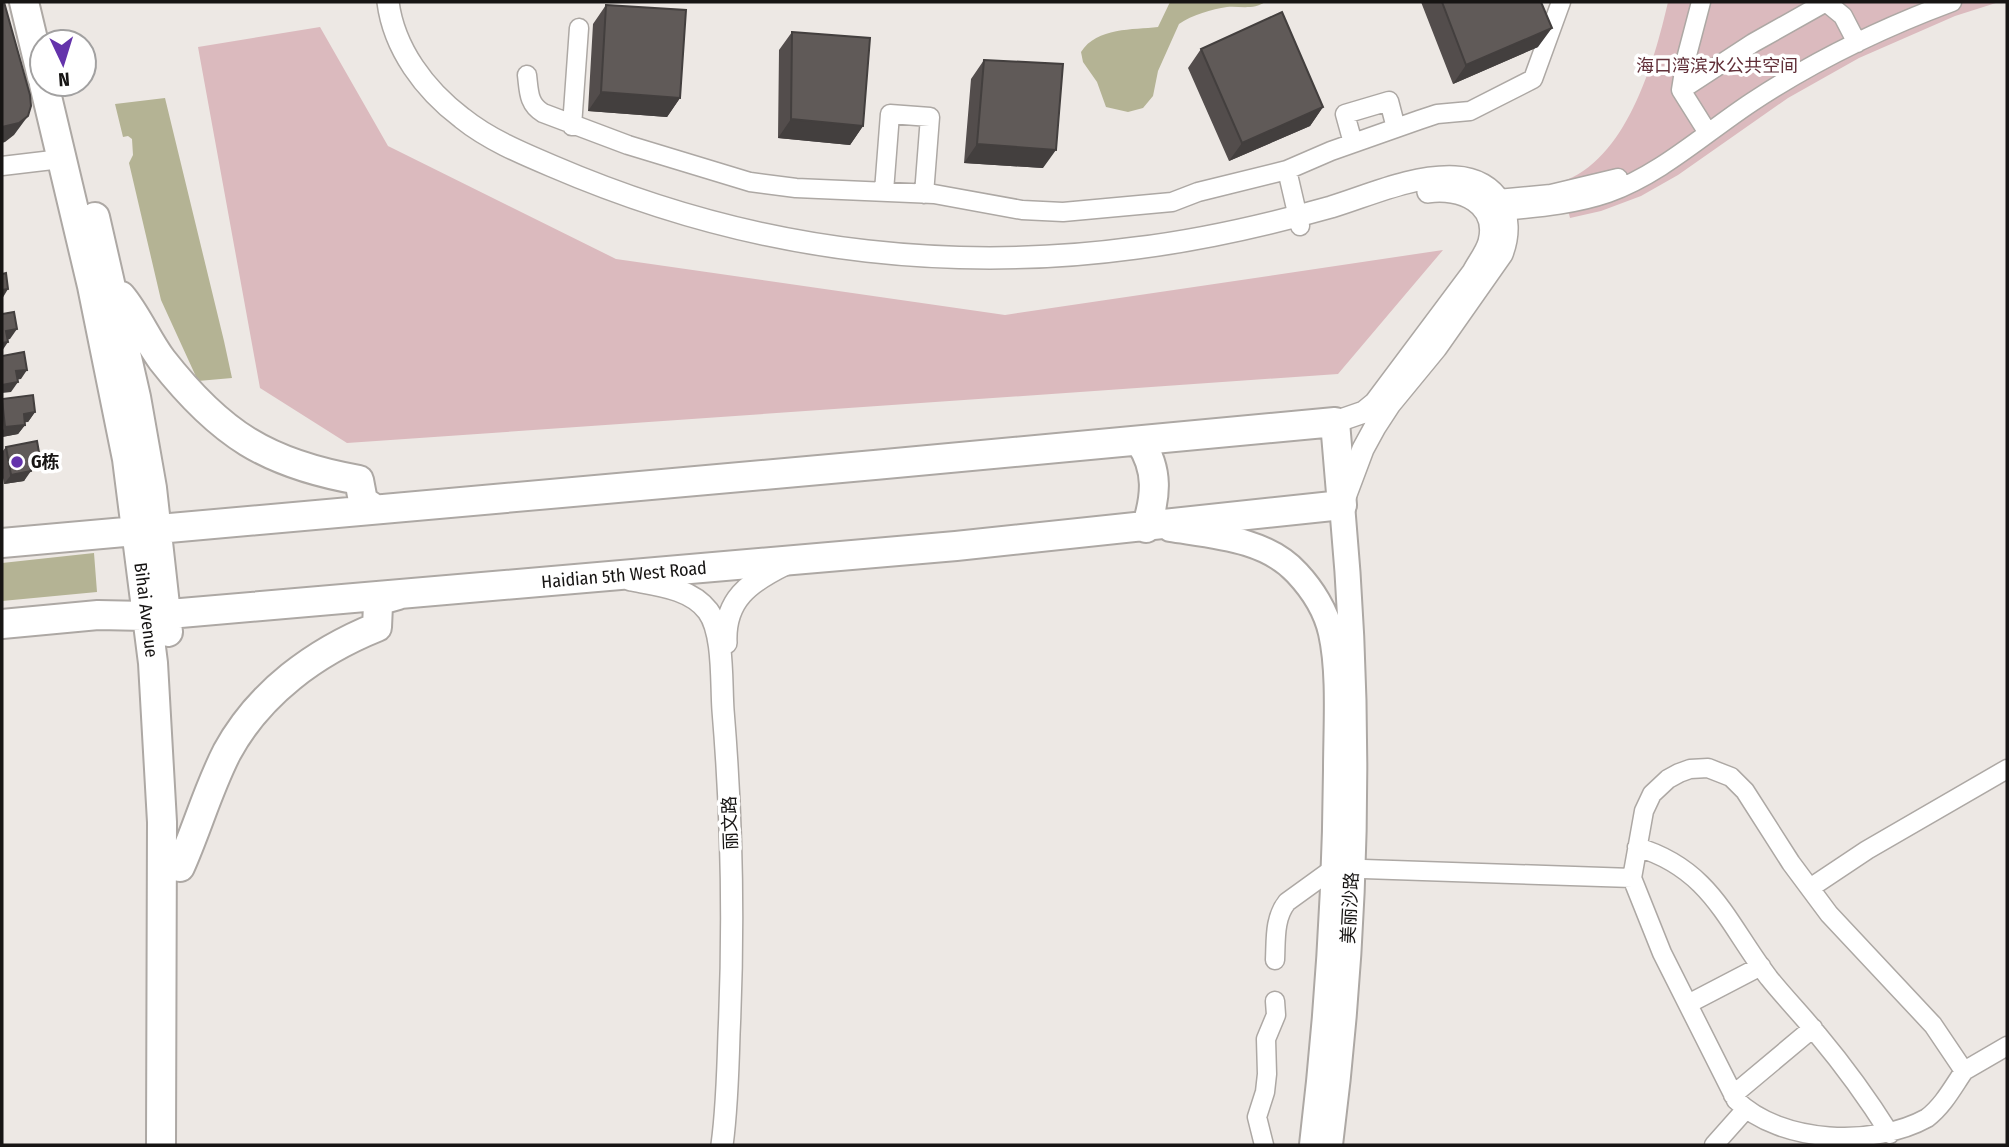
<svg xmlns="http://www.w3.org/2000/svg" width="2009" height="1147" font-family="'Fira Sans Condensed','Noto Sans SC',sans-serif">
<style>
.green{fill:#dbbabe}
.water{fill:#b4b394}
.lines{fill:none;stroke-linecap:round;stroke-linejoin:round}
.minor-casing{stroke:#ada8a4;stroke-width:21}
.tertiary-casing{stroke:#ada8a4;stroke-width:24}
.secondary-casing{stroke:#ada8a4;stroke-width:28}
.primary-casing{stroke:#ada8a4;stroke-width:32}
.minor{stroke:#fff;stroke-width:18}
.tertiary{stroke:#fff;stroke-width:21}
.secondary{stroke:#fff;stroke-width:24}
.primary{stroke:#fff;stroke-width:28}
.wall{fill:#534d4c}
.shaded-wall{fill:#433f3e}
.building{fill:#605a58;stroke:#433f3e;stroke-width:2}
.poi-dot{fill:#6433ab;stroke:#fff;stroke-width:2.5}
.labels{text-anchor:middle;dominant-baseline:central;stroke-width:7;stroke-linejoin:round;paint-order:stroke}
.park-label{font-size:18px;fill:#612f38;stroke:#fff}
.poi-label{font-size:18px;font-weight:bold;fill:#171514;stroke:#fff;text-anchor:start}
.street-label{font-size:18px;fill:#171514;stroke:#fff}
</style>
<rect width="100%" height="100%" fill="#ede8e4"/>
<path class="green" d="M1668 2H1999L1955 16 1859 58 1788 98 1678 175 1641 196 1601 211 1570 218 1561 182C1626 161 1654 63 1668 2Z
M320 27 388 146 616 259 1005 315 1443 250 1338 374 347 443 260 388 198 47Z"/>
<path class="water" d="M1170 2H1265C1254 10 1240 6 1227 7 1212 9 1192 15 1179 24L1158 71 1153 96 1143 108 1128 112 1106 107 1097 82 1083 62 1081 52C1097 27 1133 30 1158 27Z
M165 98 224 341 232 378 198 381 161 300 129 163 133 155 132 139 128 136 123 137 115 104Z
M94 553 97 592 2 601V563Z"/>
<g class="lines">
<g class="minor-casing">
<path id="minor" d="M1701 2 1686 59 1681 90 1708 133
M1826 2 1843 16 1857 43
M527 75C529 91 528 104 543 113L628 145 750 182 796 188 934 194 1022 210 1063 212 1172 202 1198 192 1287 170 1331 151 1419 120 1437 114 1470 111 1533 79 1561 2
M1681 90 1753 43 1826 2
M572 126 579 28
M1353 143 1345 114 1389 101 1396 128
M2 166 61 159
M1287 170 1300 226
M884 191 890 114 930 117 924 194
M1487 200 1551 194 1618 178
M1492 212C1531 208 1570 206 1608 193 1661 174 1705 133 1752 102 1814 61 1882 28 1952 2
M1708 768 1731 777 1745 791 1791 863 1829 914 1933 1025 1964 1071C1953 1087 1943 1106 1927 1118 1875 1147 1781 1144 1736 1100L1662 953 1632 878 1644 811 1652 794 1668 779 1679 773 1690 769Z
M1637 847C1711 869 1727 923 1769 978 1785 998 1802 1015 1818 1035 1844 1066 1868 1099 1890 1134
M1810 888 1867 850 2007 769
M1275 960C1276 940 1274 918 1287 902L1334 868 1632 878
M1688 1004 1761 966
M1964 1071 2007 1046
M1733 1095 1813 1028
M1264 1145 1257 1117 1265 1092 1267 1074 1266 1039 1276 1015 1275 1001
M1714 1145 1746 1109"/>
</g>
<g class="tertiary-casing">
<path id="tertiary" d="M388 2C394 49 425 90 462 118 488 139 521 153 552 166 652 209 759 239 867 251 956 261 1048 260 1136 248 1202 240 1267 225 1331 207 1370 195 1413 175 1455 177 1498 179 1517 216 1502 254L1436 348 1390 404 1375 427 1363 449 1345 497
M1335 422 1364 412 1375 403 1473 272C1478 262 1486 253 1489 242 1499 203 1460 187 1428 192
M631 580C657 585 691 588 708 611 724 633 721 682 723 710 732 818 734 926 729 1034 728 1071 727 1109 722 1145
M726 643C724 600 749 582 786 564"/>
</g>
<g class="secondary-casing">
<path id="secondary" d="M1170 529C1214 536 1266 539 1297 573 1312 589 1326 611 1331 633 1340 673 1336 728 1336 770 1335 896 1327 1020 1312 1145
M1330 1145C1357 934 1362 718 1342 505"/>
</g>
<g class="primary-casing">
<path id="primary" d="M24 2 42 77
M44 84 92 286 127 459 153 663 162 822 161 1145
M95 217 136 397 152 488 168 632
M121 296C137 315 147 340 162 360 220 434 267 464 359 480L363 501 375 509
M1140 442C1159 470 1156 497 1146 528
M2 543C446 501 891 466 1335 422L1342 505 956 546 146 616 98 615 2 624
M180 867C197 829 208 789 227 752 259 693 315 652 377 627L378 605 384 599 398 595"/>
</g>
<use href="#minor" class="minor"/>
<use href="#tertiary" class="tertiary"/>
<use href="#secondary" class="secondary"/>
<use href="#primary" class="primary"/>
</g>
<path class="wall" d="M1421 2H1541L1538 47 1453 84Z
M606 5 680 98 667 117 588 111 593 24Z
M792 32 863 126 850 145 778 138 779 50Z
M1201 49 1323 107 1310 126 1229 161 1188 68Z
M984 60 1043 168 964 163 971 79Z
M2 403 35 412 28 422H25V425L18 434 2 437Z
M6 447 33 468 30 469 24 481 4 484 2 472V452Z"/>
<path class="shaded-wall" d="M1552 28 1538 47 1453 84 1466 65Z
M601 92 680 98 667 117 588 111Z
M1323 107 1310 126 1229 161 1242 143Z
M28 116 14 135 5 142 2 143V127Z
M791 119 863 126 850 145 778 138Z
M977 144 1056 150 1043 168 964 163Z
M8 289 2 299V290Z
M17 329 10 339 2 341 6 331Z
M8 342 2 351V343Z
M27 370 21 379 9 381 16 371Z
M18 382 11 392 2 393V385Z
M35 412 28 422 17 423 24 414Z
M25 425 18 434 2 437V432L5 427Z
M40 458 33 468 22 470 29 460Z
M31 471 24 481 4 484 11 475Z"/>
<path class="building" d="M2 2H4L30 95 31 106 28 116 19 123 2 127Z
M1442 2H1541L1552 28 1466 65Z
M606 5 686 10 680 98 601 92Z
M1282 12 1323 107 1242 143 1201 49Z
M792 32 870 38 863 126 791 119Z
M984 60 1063 64 1056 150 977 144Z
M6 273 8 289 2 290V274Z
M14 312 17 329 6 331 8 342 2 343V314Z
M24 352 27 370 16 371 18 382 2 385V356Z
M33 395 35 412 24 414 25 425 5 427 2 399Z
M37 441 40 458 29 460 31 471 11 475 6 447Z"/>
<circle class="poi-dot" cx="17" cy="462" r="7"/>
<g class="labels">
<g class="park-label">
<text x="1717" y="66">海口湾滨水公共空间</text>
</g>
<g class="poi-label">
<text x="31" y="462">G栋</text>
</g>
<g class="street-label">
<text transform="translate(624 575) rotate(-5)">Haidian 5th West Road</text>
<text transform="translate(146 610) rotate(83)">Bihai Avenue</text>
<text transform="translate(730 823) rotate(-92)">丽文路</text>
<text transform="translate(1350 908) rotate(-87)">美丽沙路</text>
</g>
</g>
<rect width="2009" height="1147" fill="none" stroke="#171514" stroke-width="7"/>
<g transform="translate(63 63) rotate(176)"><circle r="33" fill="#ffffff" stroke="#a2a1a1" stroke-width="2"/>
<path d="M0-5L12 26L0 18L-12 26Z" fill="#6433ab"/>
<text y="-10" font-size="19" font-weight="bold" text-anchor="middle" fill="#171514">N</text>
</g>
</svg>
